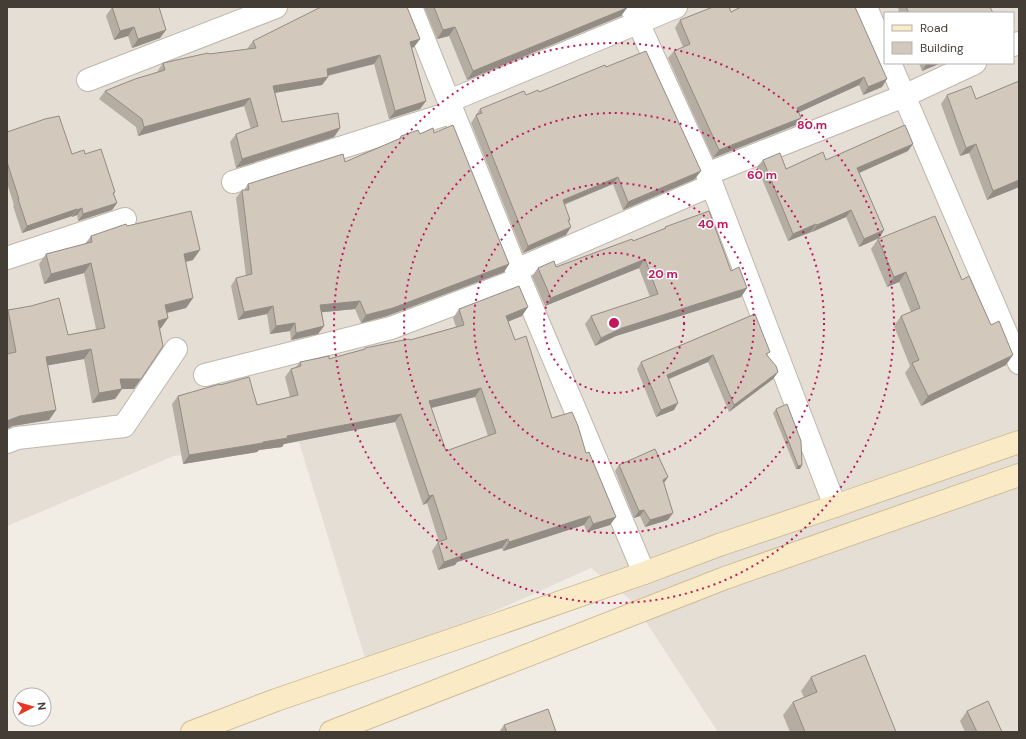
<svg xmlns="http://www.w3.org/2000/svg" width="1026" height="739" font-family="'DM Sans',sans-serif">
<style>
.residential{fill:#e5ded4;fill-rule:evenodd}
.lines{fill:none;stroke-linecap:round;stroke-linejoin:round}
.street-casing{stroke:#bfb7ac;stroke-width:24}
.secondary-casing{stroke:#cebd98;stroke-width:24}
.street{stroke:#fff;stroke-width:22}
.secondary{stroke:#faebc6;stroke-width:22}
.wall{fill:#b5aca2;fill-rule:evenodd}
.shaded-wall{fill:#938c84}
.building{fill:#d2c8bc;stroke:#938c84;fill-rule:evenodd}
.ring{fill:none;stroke:#c2185b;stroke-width:2;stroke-dasharray:2 4}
.centre{fill:#c2185b;stroke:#fff;stroke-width:2}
.ring-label{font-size:12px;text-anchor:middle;font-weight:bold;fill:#c2185b;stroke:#fff;stroke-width:3;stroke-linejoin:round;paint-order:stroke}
</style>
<rect width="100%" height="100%" fill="#f1ede5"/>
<path class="residential" d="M7 7H1019V732H718L633 602 591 568 368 668 299 442 174 456 7 526ZM885 13H1013V63H885Z"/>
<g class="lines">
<g class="street-casing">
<path id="street" d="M411 7 520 279 644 573
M631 7 712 185 835 506
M866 7 885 52
M1013 45 1019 43
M890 63 1019 363
M88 80 276 7
M449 101 676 7
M707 174 904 96 975 63
M233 182 453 112
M7 258 125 219
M516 270 712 185
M205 375 391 328 520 279
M7 442 17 438 124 426 176 349"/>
</g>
<g class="secondary-casing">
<path id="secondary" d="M192 732 276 700 495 625 644 573 719 545 835 506 1019 442
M331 732 725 578 1019 475"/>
</g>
<use href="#street" class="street"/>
<use href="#secondary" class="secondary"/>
</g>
<path class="wall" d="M112 7 166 30 160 38 132 48 128 36 114 40 106 16Z
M424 7H627L621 16 467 80 449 36 437 39Z
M741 7 882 87 863 95 859 85 799 112 796 125 713 158 668 58 674 51 683 47 675 28 680 20 731 12Z
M897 7H990L993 13H898V12L899 10Z
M420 39 414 47 412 48 426 101 420 109 389 119 374 64 328 76V77L322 85 275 93 282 122 340 128 334 137 236 168 230 142 236 134 251 129 244 106 138 136 136 127 99 99 105 91 157 72 163 63 247 49 253 41Z
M919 63H941L922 71Z
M606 67 695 179 623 210 613 184 564 205 570 220 569 221 566 235 523 253 471 123 480 109 526 95 539 92Z
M1019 81V187L987 200 969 153 960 156 941 104 947 95 976 99Z
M7 132 72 154H85L115 192 114 194 117 203 112 210 78 221 77 215 72 217V216L22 233 13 206 14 205 7 183Z
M434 133 509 264 504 272 387 316 361 323 355 309 322 312 324 326 318 334 291 340 290 331 270 334 267 314 238 320 231 286 236 278 246 276 236 198 242 190H244L248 184 345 162 398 140 401 136Z
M908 151 859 173 884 230 879 238 859 247 846 217 812 232H811L788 241 757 167 763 160 786 169 826 160Z
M127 226 193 260 185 262 193 298 186 308 167 313 168 318 161 328 160 329 134 389H122L115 399 92 403 84 359 48 365 56 410 49 420 13 426 7 352V311L8 310 31 306 68 335 96 329 84 273 44 284 39 264 46 254 85 244 91 236Z
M665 227 747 288 741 297 616 336 595 346 585 324 591 316 650 297 639 268 545 306 532 276 538 268 556 267 633 241 664 229Z
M878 239 962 280 1006 365 921 406 905 373 910 366 894 326 901 316 911 312 899 282 887 287 871 249Z
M459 309 522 316 508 321 515 340 552 418 586 453 610 525 587 532 584 525 503 551 502 548 457 562 455 565 438 570 432 551 438 542H439L427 503 423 505 395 422 284 444 282 447 259 450 257 452 183 464 172 404 178 396 220 385 257 405 290 397 285 377 291 369 296 367 300 362 329 359 364 349 365 348 410 340 456 327 453 318ZM475 397 488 436 446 451 431 408Z
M755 314 768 356 778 372 773 379 729 412 708 362 668 379 674 410 656 417 637 369 641 362Z
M776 409 800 469H796L773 413Z
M619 465 668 477 664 483 668 520 645 527 640 516 634 518 615 471Z
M811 677 896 732H790L783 715 793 702 804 697 801 691Z
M967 711 1002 732H965L960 721Z
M504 725 556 732H499Z"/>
<path class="shaded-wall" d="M627 8 621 16 467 80 473 71Z
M134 27 128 36 114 40 120 31Z
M455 27 449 36 437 39 443 30Z
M166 30 160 38 132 48 138 39Z
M420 39 414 47 404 50 410 42Z
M380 55 374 64 321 77 327 69Z
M927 63H941L922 71Z
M328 77 322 85 267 94 273 86Z
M864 77 859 85 791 116 797 108Z
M887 79 882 87 863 95 868 87Z
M250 98 244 106 138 136 144 127Z
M426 101 420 109 389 119 395 111Z
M801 118 796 125 713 158 719 150Z
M340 128 334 137 236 168 242 159Z
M913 144 908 151 852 176 857 168Z
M976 144 969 153 960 156 966 148Z
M701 171 695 179 623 210 628 202Z
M618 177 613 184 557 207 563 200Z
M1019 180V187L987 200 993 191Z
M117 203 112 210 78 221 83 214Z
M82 208 77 215 72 217 77 210Z
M77 209 72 216 22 233 27 226Z
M851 210 846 217 812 232 817 225Z
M816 224 811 232 788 241 793 234Z
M571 227 566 235 523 253 528 246Z
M884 230 879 238 859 247 864 239Z
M200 250 193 260 177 264 184 254Z
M645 259 639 268 545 306 551 298Z
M91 263 84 273 44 284 51 274Z
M509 264 504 272 387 316 361 323 366 315Z
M906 272 899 282 887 287 894 277Z
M747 288 741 297 616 336 595 346 601 338 622 328Z
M193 298 186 308 158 315 165 305Z
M360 301 355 309 315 313 320 305Z
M273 306 267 314 238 320 244 312Z
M528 307 522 316 500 325 506 316Z
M168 318 161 328 151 331 158 321Z
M295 323 290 331 270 334 276 326Z
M324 326 318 334 291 340 296 333Z
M91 349 84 359 39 367 46 357Z
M713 355 708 362 662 382 667 375Z
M1013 355 1006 365 921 406 928 396Z
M778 372 773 379 729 412 734 405Z
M120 379H141L134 389H122L115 399 92 403 99 393Z
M481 388 475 397 423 410 429 401Z
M678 403 674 410 656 417 661 410Z
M56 410 49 420 13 426 7 429V422L9 420 20 416Z
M401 414 395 422 284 444 282 447 259 450 257 452 183 464 189 455Z
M802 465 800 469H796L798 466Z
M668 477 663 484V480Z
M433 495 427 503 423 505 429 496Z
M644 510 640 516 634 518 639 511Z
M673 513 668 520 645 527 650 520Z
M590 516 584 525 503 551 509 542Z
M616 517 610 525 587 532 593 524Z
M508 539 502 548 457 562 455 565 438 570 444 562 461 554Z"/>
<path class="building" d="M112 7H159L166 30 138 39 134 27 120 31Z
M321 7H407L420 39 410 42 426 101 395 111 380 55 327 69 328 77 273 86 282 122 338 113 340 128 242 159 236 134 258 126 250 98 144 127 142 119 105 91 135 79 165 70 163 63 208 53 209 54 256 48 253 41Z
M434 7H627V8L473 71 455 27 443 30Z
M713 7H729L731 12 741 7H855L887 79 868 87 864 77 797 108 801 118 719 150 674 51 690 44 680 20Z
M906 7H990L993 13H909Z
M646 51 701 171 628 202 618 177 563 200 570 220H568L571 227 528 246 476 115 482 113 480 109 524 91 526 95 538 90 539 92 605 65 606 67Z
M1019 81V180L993 191 976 144 966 148 947 95 971 86 976 99Z
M59 116 72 154 84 150 85 154 101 149 115 192 113 193 117 203 83 214 82 208 77 210V209L27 226 18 199H19L7 162V132L45 119Z
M453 125 509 264 393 308 366 315 360 301 320 305 324 326 296 333 295 323 276 326 273 306 244 312 236 278 252 274 242 190H249L248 184 343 154 345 162 401 138V136L418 130 420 134 433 128 434 133Z
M905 125 913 144 857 168 884 230 864 239 851 210 817 225 816 224 793 234 763 160 780 153 786 169 823 152 826 160Z
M191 211 200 250 184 254 193 298 165 305 168 318 158 321 163 346 141 379H120L122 389 99 393 91 349 46 357 56 410 20 416 9 420 7 422V354L16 352 8 310 31 306 59 298 68 335 105 328 91 263 51 274 46 254 92 242 91 236 126 224 127 226Z
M709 211 731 271 739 267 747 288 622 328 601 338 591 316 658 294 645 259 551 298 538 268 554 261 556 267 632 239 633 241 666 228 665 227Z
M935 216 962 280 969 276 991 325 999 321 1013 355 928 396 912 363 919 360 901 316 920 308 906 272 894 277 878 239Z
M519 286 528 307 506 316 515 340 526 336 552 418 572 412 578 426 586 453 589 452 616 517 593 524 590 516 509 542 508 539 461 554V556L444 562 438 542 447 539 433 495 429 496 401 414 287 436 288 438 263 442V443L189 455 178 396 220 384V385L249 377 257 405 298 395 291 369 301 366 300 362 329 356V359L365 349V348L409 339 410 340 464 325 459 309ZM481 388 496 433 446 451 429 401Z
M755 314 770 352 766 354 776 366 778 372 734 405 713 355 667 375 678 403 661 410 641 362Z
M787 404 801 441 802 465 798 466 776 409Z
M655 449 668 477 663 480 673 513 650 520 644 510 639 511 619 465Z
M865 655 896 732H805L793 702 817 692 811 677Z
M988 701 1002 732H977L967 711Z
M548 709 556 732H507L504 725Z"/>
<g class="ring">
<circle cx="614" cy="323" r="70"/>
<circle cx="614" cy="323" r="140"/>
<circle cx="614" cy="323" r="210"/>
<circle cx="614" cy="323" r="280"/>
</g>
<circle cx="614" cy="323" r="6" class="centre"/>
<g class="ring-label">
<text x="812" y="129">80 m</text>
<text x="762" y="179">60 m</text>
<text x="713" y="228">40 m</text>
<text x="663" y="278">20 m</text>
</g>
<rect width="1026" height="739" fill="none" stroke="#433d35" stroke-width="16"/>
<rect x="884" y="12" width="130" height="52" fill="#ffffff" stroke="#b4b1ae"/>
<rect x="892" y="25" width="20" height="6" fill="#faebc6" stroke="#b4b1ae"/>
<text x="920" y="32" font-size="12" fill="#433d35">Road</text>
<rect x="892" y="42" width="20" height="12" fill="#d2c8bc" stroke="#b4b1ae"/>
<text x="920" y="52" font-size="12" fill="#433d35">Building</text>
<g transform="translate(32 707) rotate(84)"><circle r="19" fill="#ffffff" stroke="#b4b1ae"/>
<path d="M0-3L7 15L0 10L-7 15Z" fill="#ea3524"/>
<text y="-6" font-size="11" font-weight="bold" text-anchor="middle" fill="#433d35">N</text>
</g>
</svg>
